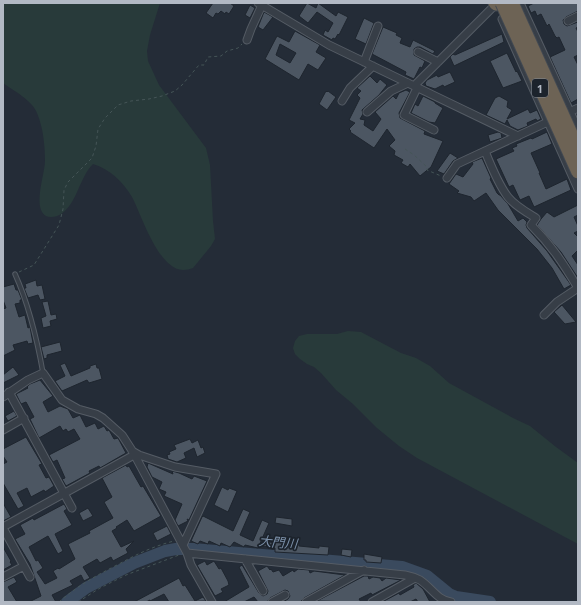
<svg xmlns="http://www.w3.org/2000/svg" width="581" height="605" font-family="'Noto Sans','Noto Sans JP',sans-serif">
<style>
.green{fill:#283a3a}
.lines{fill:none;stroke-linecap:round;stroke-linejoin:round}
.river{stroke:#3a4a5e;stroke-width:12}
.building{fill:#4c5662;stroke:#1e252e;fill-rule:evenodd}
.lane-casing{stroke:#555c65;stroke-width:5.5}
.street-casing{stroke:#555c65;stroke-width:9}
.highway-casing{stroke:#424952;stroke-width:15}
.path{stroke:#455557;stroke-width:1;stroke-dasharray:3 3;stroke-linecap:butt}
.lane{stroke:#373e47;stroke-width:3.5}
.street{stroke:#373e47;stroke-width:7}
.highway{stroke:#6d6355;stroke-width:13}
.highway-bridge-casing{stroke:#424952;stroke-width:15;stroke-linecap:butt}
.highway-bridge{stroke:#6d6355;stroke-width:13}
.labels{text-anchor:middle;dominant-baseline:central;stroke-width:3.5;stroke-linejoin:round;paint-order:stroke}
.shield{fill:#1c232c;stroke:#858c96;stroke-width:1}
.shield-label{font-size:11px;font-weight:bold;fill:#b2b9c4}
.water-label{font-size:13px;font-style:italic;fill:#7c90a9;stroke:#1c232c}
</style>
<rect width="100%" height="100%" fill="#242c37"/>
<path class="green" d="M3 3H160L150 35 147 51 148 61 159 85 206 148 210 165 213 221 215 239 211 246 193 268C190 269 186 270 183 270 158 269 142 216 132 197 123 182 110 169 93 164 80 176 77 204 61 214 57 217 50 218 46 216 32 208 45 174 45 161 45 145 43 127 37 113 32 100 14 91 3 83Z
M348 331 361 332 401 353 416 358 430 366 449 383 513 418 530 426 556 447 578 463V544L417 458 399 446 377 428 353 404 336 390 321 373 314 367 307 364 300 359 295 354 293 348 295 341 299 336 307 334H337Z"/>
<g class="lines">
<path class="river" d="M67 602 86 588 134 563 165 551 176 549H193L402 567 427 576 449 594 456 597 490 602"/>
</g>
<path class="building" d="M213 3H230L234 6 229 14 226 12 225 14 221 11 218 14 216 13 213 18 206 13Z
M307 3 316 8 318 3 336 16 338 12 348 17 339 35 338 34 335 39 333 38 332 40 323 35 325 30 328 32 333 23 317 12 308 23 299 16Z
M534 3H578V11L566 17 563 20 564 24 567 26 578 22V27L576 28 578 32V55L574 57 578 65V99L571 103 550 57 565 50 559 37 557 38 555 36 549 24 547 26 541 14 537 16 535 11 531 13 528 6Z
M250 5 255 8 250 18 245 15Z
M264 12 273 17 263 30 258 27Z
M364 18 374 23 366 44 355 39Z
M383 27 397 33 396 35 402 38 400 43 410 47 413 40 435 51 433 54 420 47H417L414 49V55L425 61 422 68 420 67 414 79 405 75 406 72 372 54Z
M295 31 320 45 316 52 326 58 318 70 308 64 299 80 265 59 277 36 289 42ZM280 44 296 53 290 63 276 55Z
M502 34 504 42 454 66 450 57 453 54 455 55Z
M507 53 516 72 517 71 522 81 503 88 490 61Z
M450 72 455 82 444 87 443 85 435 89 426 86 425 83 427 80 437 75 438 77Z
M370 76 377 83 380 79 387 85 379 95 362 110 363 114 360 119 365 120 364 125 373 131 381 119 375 112 393 96 396 99 399 93 406 90 410 92 399 113 400 118 425 131 424 134 443 141 431 167 420 176 410 164 408 167 401 163 403 160 394 155 395 151 389 146 395 140 387 129 374 148 350 132 351 131 349 129 355 123 349 120 360 98 357 95 361 91 357 88Z
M326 91 327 92 328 91 336 97 327 110 319 104Z
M423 96 435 102V103L443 108 435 123 429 122 411 113 415 104 418 106Z
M499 96 508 101 507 107 512 110 507 119 528 109 530 113 537 110 541 119 537 121 536 119 527 123 528 126 518 130 510 126 507 120 505 124 486 115 495 98Z
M498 132 501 133 502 138 490 142 488 135Z
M547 132 552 144 531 153 540 173H539L546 189 567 179 571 190 534 207 529 196 520 200 513 185 509 187 496 159 514 151 512 148 517 146 516 144 531 138 532 139Z
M450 153 458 158 453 161 444 174 437 171Z
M482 158 491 178 490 179 497 193 499 195H500L508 204 518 221 523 218 527 222 526 225 527 228 547 251 571 285 564 289 552 268 537 249 498 210 486 193 474 201 471 197 457 193 459 191 449 184 456 174 463 177 473 164 472 162Z
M578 205V215L574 217 578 226V231L574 233 578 237V250L572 256 578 265V278L561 252 537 225 541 219 547 212 554 217Z
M36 280 37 286 42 285 45 299 40 300 38 295 28 298 24 288H26L25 284Z
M14 284 16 290H18L22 300H20V303L15 304 19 317 25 315 28 328 30 327 33 343 28 344 27 341 13 345 15 350 3 356V309L6 308 3 300V287Z
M48 301 51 315 56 314 57 319 50 321 51 326 43 328 41 318 46 316 42 302Z
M562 305 576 322 565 324 554 312Z
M60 342 62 351 47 355V358L44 359 41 347Z
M65 363 71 376 90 368V366L96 364 97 368H99L102 379 89 383 87 380 62 391 55 381 65 376 60 365Z
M13 367 19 375 3 383V375Z
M40 380 53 396 43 402 48 412 60 406 68 409 73 418 80 415 86 427 95 423 98 429 104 426 107 431 109 430 114 439 118 438 126 453 100 468 99 466 89 471 90 473 66 486 62 479 65 478 57 460 53 462 49 455 80 439 74 429 68 432 66 429 63 431 60 426 39 438 30 419 34 417 26 402 21 404 16 394 28 388 27 387 30 384Z
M14 411 17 416 8 421 5 416Z
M26 437 42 464 39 465 46 478 49 477 54 486 45 492 44 490 31 497 27 488 17 493 24 506 18 509 3 483V464L7 462 3 456V449Z
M190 439 192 443 198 440 201 448 203 447 205 453 197 457 194 448 184 453 186 458 177 462 168 459 167 455 170 454 169 452 176 449 174 445Z
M148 463 173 474 172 471 179 473 192 479 194 476 207 481 189 520 187 519 188 521 178 526 175 520 182 504 164 496 166 492 159 489 162 482 152 477 147 467Z
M126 465 127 467 129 466 141 487 143 486 161 516 134 531 127 520 116 527 117 528 112 531 121 547 134 541 126 549 128 553 113 561 111 557 100 563 97 559 83 567 90 578 84 581 81 575 70 581 73 585 52 595 56 602H29L41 596 30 564 15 539 25 534 20 525 33 518 34 520 64 504 67 509 64 511 72 525 55 534 63 551 58 554 48 536 29 547 36 561 38 560 43 568 37 572 45 584 57 578 53 571 58 568 59 569 75 559 68 544 90 533 89 531 113 518 104 502 112 497 102 478Z
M222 487 228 490 229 488 237 491 228 512 214 505Z
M3 503 11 517 3 521Z
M88 508 93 516 83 521 79 513Z
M243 509 250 512 240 535 253 541 262 520 269 523 258 548 245 545 244 547 234 542 230 547 221 543 220 546 209 541 208 544 200 541 198 544 191 541 202 517 203 516 233 531Z
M276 517 292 519V526L275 523Z
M167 526 171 534 157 541 153 533Z
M276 539 299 542V546L319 548V546L329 547 328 555 275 552V548L263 546V541L276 543Z
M3 547 11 561 10 562 12 565 3 570Z
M342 549 352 550 351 557 341 555Z
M364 554 382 557 381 563 366 562V560H364Z
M205 561 207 565 214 561 219 569 221 568 228 581 229 585 221 589 223 592 215 596 197 565Z
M242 565 259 593 263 596 267 594 268 591 258 571 267 566 270 570 271 569 273 572 279 570 283 576 293 570 294 572 298 569 309 570 310 573 314 571 345 575 304 598 300 602H283L288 599 290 596 288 591 285 590 270 598 267 602H258L254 597 244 602H224L249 587 239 567Z
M364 576H368L369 579 373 577 380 578 382 581 386 578 401 580 372 595 371 593 359 599 361 602 317 601Z
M14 577 17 582 8 587 17 602H3V582Z
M179 578 183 586 185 585 195 601 203 597 206 601 169 602 164 594 150 601V600L146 602H134Z
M416 583 423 589 430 602H418L416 599 410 602H384V601L399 593 400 595 414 587 413 585Z"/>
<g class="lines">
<g class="lane-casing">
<path id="lane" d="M15 274C29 305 37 339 43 373"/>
</g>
<g class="street-casing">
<path id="street" d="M258 3 329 45 518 136
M520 3 578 129
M502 19 578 189
M568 21 578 16
M247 40 251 29 262 5
M418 52 438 62
M364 62 378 26
M414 86 497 3
M417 88 404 115 434 130
M342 101 350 88 373 66
M367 112 391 91 408 83
M561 116 578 108
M485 151C491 166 498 184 508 197 515 206 526 212 536 218L531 225C552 246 563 263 578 288L557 302 544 315
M447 178 457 164 552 120
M9 392 72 508
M3 397 28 380 43 373 62 400 78 409 96 414 103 418 122 435 133 452 187 553 191 565 212 602
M3 430 24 418
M132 451 139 455 175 467 216 474 183 545
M3 527 134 455
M3 528 30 577
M187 553 405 575C410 576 416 578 420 580 431 587 437 600 451 602
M245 559 263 591
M3 577 24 566
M272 602 285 595
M306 602 364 570
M372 602 415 578"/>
</g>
<g class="highway-casing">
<path id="highway" d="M495 3 496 4"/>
</g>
<path class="path" d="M405 149 414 155 427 167V170L441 176
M19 272 34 265 59 225 63 209 64 190 68 182 92 158 96 146 98 129 105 118 118 105 131 101 149 99 162 96 175 91 182 85 199 65H204L208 57 221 56 227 51 238 48 242 44
M59 602C77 586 97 575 119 564 137 554 154 546 174 541
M78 602 100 588 126 575 179 555"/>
<use href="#lane" class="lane"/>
<use href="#street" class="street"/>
<use href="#highway" class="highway"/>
<g class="highway-bridge-casing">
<path id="highway-bridge" d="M502 3 578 172
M513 5 578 149"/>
</g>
<use href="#highway-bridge" class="highway-bridge"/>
</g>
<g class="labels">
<rect class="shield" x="532" y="79" width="16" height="18" rx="3"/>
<g class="shield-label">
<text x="540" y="88">1</text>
</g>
<g class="water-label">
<text transform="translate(278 542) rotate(5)">大門川</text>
</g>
</g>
<rect width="581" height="605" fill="none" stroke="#b2b9c4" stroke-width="8"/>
</svg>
